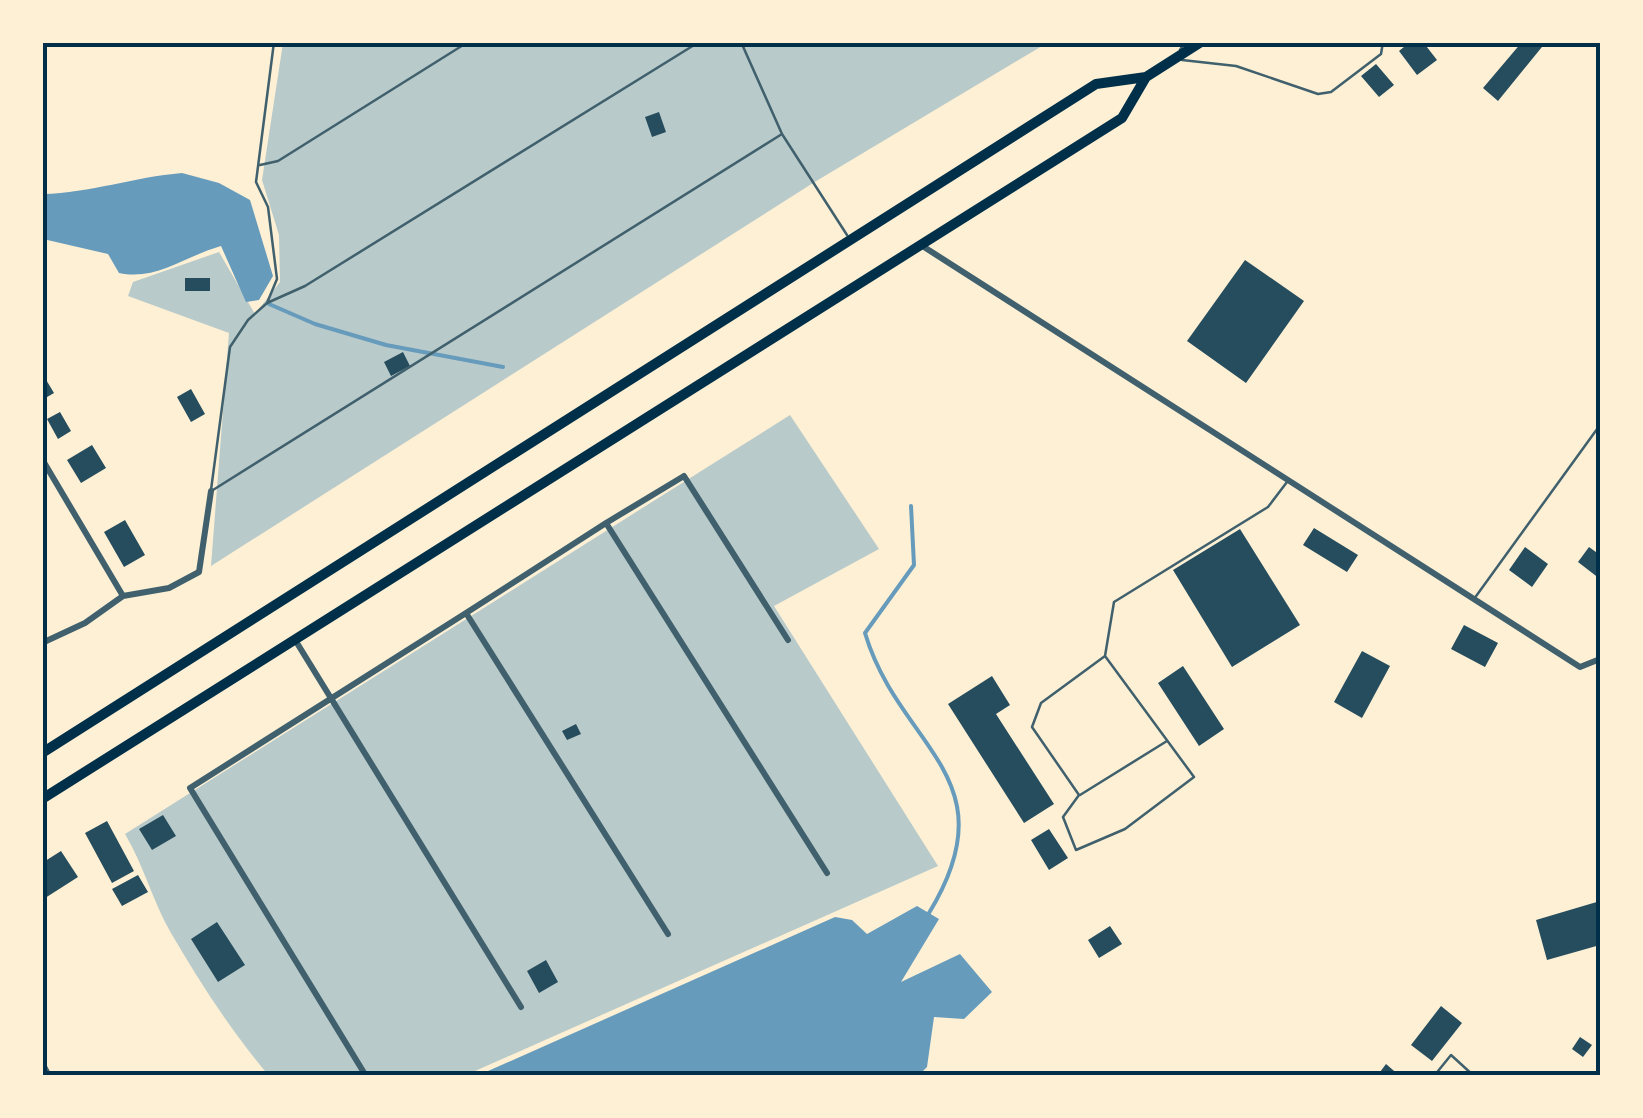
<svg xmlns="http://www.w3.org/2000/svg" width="1643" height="1118" font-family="'Work Sans',sans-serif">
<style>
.green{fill:#b9caca}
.water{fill:#669bbc}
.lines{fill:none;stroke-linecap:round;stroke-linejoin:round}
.stream{stroke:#669bbc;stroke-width:4}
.building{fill:#264d5e}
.service{stroke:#3f606c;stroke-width:2.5}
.minor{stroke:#3f606c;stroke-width:6}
.trunk{stroke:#003049;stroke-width:10}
.neatline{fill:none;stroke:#003049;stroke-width:4}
</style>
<rect width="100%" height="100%" fill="#fdf0d5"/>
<path class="green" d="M283 43H1047L813 183 211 566 229 333 128 296 133 282 219 252 255 314 280 282 279 235 262 180Z
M790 415 879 549 774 606 938 866 466 1075 269 1076C232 1032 200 983 171 933 153 902 144 866 125 834Z"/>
<path class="water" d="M182 173 219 183 250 200 273 276 259 300 246 302 221 246C185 256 157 281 119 273L108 254 43 239V194C90 193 134 177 182 173Z
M917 906 939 919 901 982 960 954 992 992 964 1019 934 1017 927 1067 919 1075H479L835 917 852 920 867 934Z"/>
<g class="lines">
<path class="stream" d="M269 304 315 324 386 345 503 367
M911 506 914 565 865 633C899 748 1012 777 929 913"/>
</g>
<path class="building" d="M1410 42H1423L1437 60 1417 75 1399 51Z
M1522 42H1546L1498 101 1483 88Z
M1376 64 1394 85 1379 97 1361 76Z
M659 112 666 132 652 137 645 117Z
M1245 260 1304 301 1246 383 1187 341Z
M185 278H210V291H185Z
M403 352 410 366 391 376 384 362Z
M42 373 54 393 42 400Z
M191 389 205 414 191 422 177 397Z
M60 412 71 431 58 439 47 419Z
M92 445 106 468 81 483 67 460Z
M125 520 145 555 124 567 104 532Z
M1314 528 1358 555 1347 572 1303 545Z
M1240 529 1300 625 1232 667 1173 570Z
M1525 547 1548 564 1532 587 1509 570Z
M1589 547 1600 555V579L1578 562Z
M1464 625 1498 643 1485 667 1451 649Z
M1362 651 1390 666 1362 718 1334 702Z
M1183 666 1224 729 1199 746 1158 683Z
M992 676 1010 705 996 714 1054 804 1024 823 948 704Z
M576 724 581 734 567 740 562 731Z
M163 815 176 836 152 850 139 829Z
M107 821 134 871 112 883 85 833Z
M1049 829 1068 858 1049 870 1031 840Z
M61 851 78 877 42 900V863Z
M138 875 148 892 122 906 112 889Z
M1600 901V945L1547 960 1536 920Z
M217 922 245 965 218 982 191 939Z
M1110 926 1122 944 1099 958 1088 940Z
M546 960 558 982 539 993 527 971Z
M1441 1006 1462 1023 1432 1061 1411 1045Z
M1580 1037 1592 1045 1583 1057 1572 1049Z
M1386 1064 1400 1076H1377Z"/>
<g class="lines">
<path class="service" d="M741 42 782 134 847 235
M1180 50 1185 42
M1182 60 1236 66 1318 94 1331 92 1381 54 1383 42
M260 165 278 161 468 42
M267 303 305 286 699 42
M211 490 230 347 248 320 267 303 277 279 268 207 256 182 274 42
M213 490 782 134
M1474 599 1600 425
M1105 656 1194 777 1125 829 1076 850 1063 817 1079 795 1032 727 1041 703 1105 656 1114 602 1268 507 1287 482
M1080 795 1167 741
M42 1059 51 1076
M1434 1076 1451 1055 1474 1076"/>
<path class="minor" d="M924 247 1580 667 1600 659
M42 459 123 596
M606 523 684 476 788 640
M466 613 606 523 827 873
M42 643 85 623 123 596 169 588 199 572 211 491
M297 643 521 1007
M366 1076 190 788 466 613 668 934"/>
<path class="trunk" d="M42 753 1096 84 1146 77 1201 42
M42 799 1122 118 1146 77"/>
</g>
<rect width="1643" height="1118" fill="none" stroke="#fdf0d5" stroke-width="90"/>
<rect x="45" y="45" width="1553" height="1028" class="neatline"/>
</svg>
